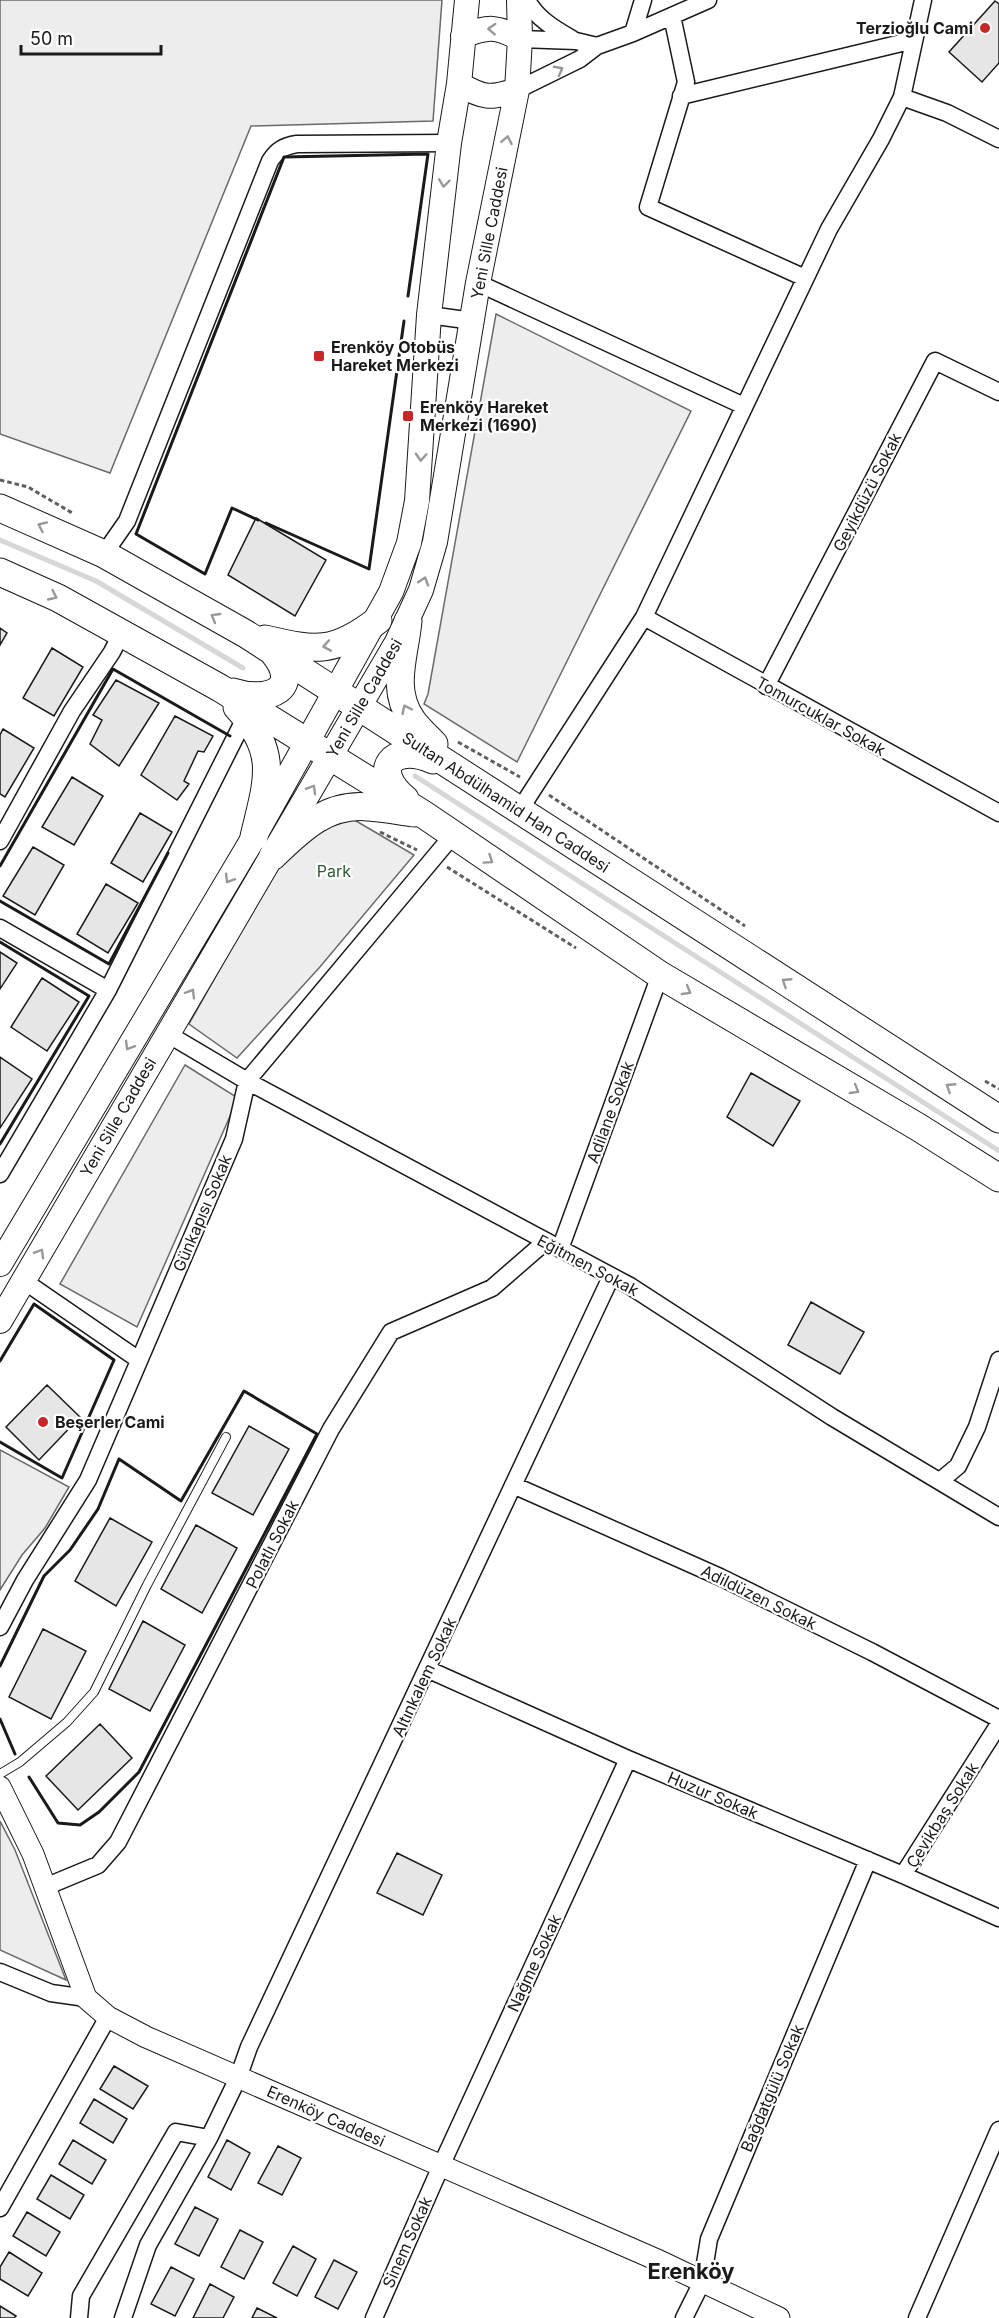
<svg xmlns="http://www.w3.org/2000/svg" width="999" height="2318" font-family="Inter,sans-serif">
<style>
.green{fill:#ededed;stroke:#6a6a6a;stroke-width:1.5}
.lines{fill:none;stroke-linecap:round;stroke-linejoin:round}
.stream{stroke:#d7d7d7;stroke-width:5}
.building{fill:#e6e6e6;stroke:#1a1a1a;stroke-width:1.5}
.service-casing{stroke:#1a1a1a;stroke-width:10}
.minor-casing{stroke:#1a1a1a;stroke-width:19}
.tertiary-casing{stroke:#1a1a1a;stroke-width:23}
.secondary-casing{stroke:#1a1a1a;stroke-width:26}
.primary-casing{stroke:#1a1a1a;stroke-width:29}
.path{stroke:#5f5f5f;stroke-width:3;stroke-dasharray:4.5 3;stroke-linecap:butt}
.service{stroke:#fff;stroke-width:8}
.minor{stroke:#fff;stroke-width:16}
.tertiary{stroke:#fff;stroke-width:21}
.secondary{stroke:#fff;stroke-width:24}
.primary{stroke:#fff;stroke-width:27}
.wall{stroke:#1a1a1a;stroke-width:3}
.oneway{stroke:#989898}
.poi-dot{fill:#c62828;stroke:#fff;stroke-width:2}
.labels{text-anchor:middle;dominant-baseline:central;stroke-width:4.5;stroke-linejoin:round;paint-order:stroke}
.poi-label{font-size:16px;font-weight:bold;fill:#1a1a1a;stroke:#fff;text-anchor:start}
.street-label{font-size:16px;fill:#1a1a1a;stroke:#fff}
.park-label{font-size:16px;fill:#2b5a34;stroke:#fff}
.district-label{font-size:22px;font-weight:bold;fill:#1a1a1a;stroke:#fff}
</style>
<rect width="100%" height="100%" fill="#fff"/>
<path class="green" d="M0 0H442L433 121 251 126 110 473 0 434Z
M496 314 691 411 517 762 424 704 428 694Z
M329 805 414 855 319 968 237 1058 189 1024 310 809Z
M185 1065 238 1098 137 1327 60 1284Z
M0 1450 69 1487 45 1528 22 1555 0 1590Z
M0 1821 15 1850 66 1980 0 1950Z"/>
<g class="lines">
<path class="stream" d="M0 540 96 581 243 668
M415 776 999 1151"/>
</g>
<path class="building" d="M995 1 999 4V63L982 82 949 52Z
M256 518 326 560 295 616 228 575Z
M0 628 7 633 0 645Z
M52 648 83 667 54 716 23 698Z
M116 680 159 703 119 766 90 744 102 720 93 715Z
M175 716 213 736 204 752 198 751 184 781 189 784 177 800 141 775Z
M3 729 34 748 5 797 0 794V735Z
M72 777 103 796 74 845 42 827Z
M140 813 172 832 143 882 111 863Z
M33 847 64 865 35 915 3 896Z
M106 884 138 903 108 953 77 934Z
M0 952 17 963 0 989Z
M42 978 79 1002 47 1051 11 1027Z
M0 1057 32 1079 0 1128Z
M751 1073 800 1101 773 1146 727 1117Z
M811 1302 864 1332 840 1374 788 1345Z
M47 1385 80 1417 39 1460 6 1427Z
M249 1426 289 1449 253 1515 212 1493Z
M110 1518 152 1542 116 1606 75 1581Z
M196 1525 237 1548 202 1613 161 1589Z
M143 1621 185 1645 150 1711 109 1689Z
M43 1629 86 1651 51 1719 9 1697Z
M100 1724 132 1758 78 1810 46 1776Z
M397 1853 442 1875 423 1915 377 1893Z
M114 2066 148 2086 133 2109 100 2089Z
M94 2099 127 2119 113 2143 80 2123Z
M73 2140 106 2160 92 2184 59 2164Z
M227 2140 250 2153 231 2190 208 2177Z
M278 2146 301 2158 282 2195 258 2183Z
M51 2175 84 2195 70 2219 37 2199Z
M195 2207 218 2219 199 2256 175 2244Z
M27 2212 60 2232 46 2256 13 2236Z
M240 2230 263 2242 244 2279 221 2267Z
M293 2246 316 2259 297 2296 273 2283Z
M9 2252 42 2273 28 2296 0 2279V2267Z
M334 2260 357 2272 338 2309 315 2297Z
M171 2267 194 2279 175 2316 151 2304Z
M210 2284 234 2297 223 2318H193Z
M0 2306 16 2316 14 2318H0Z
M257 2308 277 2318H252Z"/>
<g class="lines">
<g class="service-casing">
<path id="service" d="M0 1774 20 1762 67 1722 94 1692 147 1585 226 1437"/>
</g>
<g class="minor-casing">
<path id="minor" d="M527 0C537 19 555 29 572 39
M672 16 686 82 648 207 805 278
M633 33 643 0
M520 39 576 41 597 46
M517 90 580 59 597 46 633 33 708 0
M681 96 914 40
M902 97 947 113 999 139
M478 283 744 406
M429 315 473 321
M104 554 127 521 270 161C277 150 284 146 297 144L449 143
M644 617 999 813
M766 686 935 361 999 392
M519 811 644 617 829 229 881 139 902 97 923 0
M0 841 72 711 112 652 122 632
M0 928 108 990
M166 1033 247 1081 630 1286 832 1417 999 1517
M0 1174 108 990 246 716
M560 1249 660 975
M24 1281 139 1360
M940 1481 958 1466 977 1427 999 1360
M513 1485 720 1577 872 1652 999 1719
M0 1627 25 1580 88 1480 234 1139 247 1081 453 835
M427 1669 628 1759 903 1875 999 1918
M903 1875 999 1724
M45 1887 98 1865 118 1842 331 1429 391 1332 492 1288 545 1242
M0 1972 51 1993 86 1998
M0 2208 108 2017
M79 2318 81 2296 176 2132 209 2138
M123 2318 148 2245 209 2138 238 2078 249 2047 611 1277
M374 2318 441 2166 628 1759
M684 2318 702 2282 709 2239 868 1860
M917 2318 999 2130"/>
</g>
<g class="tertiary-casing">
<path id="tertiary" d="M0 1787 33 1854 86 1998 108 2017 146 2037 655 2259 779 2318"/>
</g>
<g class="secondary-casing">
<path id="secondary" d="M463 36C488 26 497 26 520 39
M459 84C483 98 490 99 517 90
M0 1264 254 837 391 592 409 543 417 501 429 315 449 143 459 84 467 0
M0 1321 397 642 421 590 435 542 478 283 517 90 520 39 519 0"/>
</g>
<g class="primary-casing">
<path id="primary" d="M0 508 104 554 246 634 999 1119
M0 572 58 598 220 688 423 814 660 975 918 1127 999 1178
M408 621C405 655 390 689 412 720 418 729 427 736 434 744
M265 639C316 651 334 654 378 620
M233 692C267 703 304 690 273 652
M237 707C280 753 267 781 254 837
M405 799C370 770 392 742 433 760
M273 856C301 829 327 803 368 807 384 808 399 811 414 813"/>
</g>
<path class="path" d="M0 480 28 487 74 514
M458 742 520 777
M549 795 745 926
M380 832 417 850
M447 867 576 948
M985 1081 999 1089"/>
<use href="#service" class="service"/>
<use href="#minor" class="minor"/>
<use href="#tertiary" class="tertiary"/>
<use href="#secondary" class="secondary"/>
<use href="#primary" class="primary"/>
<path class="wall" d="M258 520 232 508 205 574 136 534 284 157 428 154 408 296
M266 523 369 569 404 321
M0 866 113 669 230 736
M0 901 109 964 168 853
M0 942 89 996 0 1144
M0 1361 34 1304 114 1360 62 1478 0 1442
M0 1666 44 1576 70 1550 98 1509 119 1459 181 1501 244 1391 317 1434 139 1772 99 1812 80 1825 58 1823 29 1777
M0 1719 15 1754"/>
</g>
<defs><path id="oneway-chevron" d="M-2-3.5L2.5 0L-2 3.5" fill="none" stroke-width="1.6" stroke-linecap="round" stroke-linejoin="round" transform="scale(1.5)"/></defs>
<g class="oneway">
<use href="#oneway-chevron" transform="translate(492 29) rotate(-177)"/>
<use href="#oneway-chevron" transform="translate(559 70) rotate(-28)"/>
<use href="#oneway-chevron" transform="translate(507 140) rotate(-79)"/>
<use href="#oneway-chevron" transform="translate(444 183) rotate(97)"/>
<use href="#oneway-chevron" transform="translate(421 457) rotate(93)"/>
<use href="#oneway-chevron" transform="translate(42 526) rotate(-156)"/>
<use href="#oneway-chevron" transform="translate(424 581) rotate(-72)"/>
<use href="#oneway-chevron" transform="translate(53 596) rotate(25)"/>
<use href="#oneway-chevron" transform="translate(215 617) rotate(-150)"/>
<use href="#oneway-chevron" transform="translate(327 646) rotate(170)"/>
<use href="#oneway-chevron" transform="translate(406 709) rotate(-115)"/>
<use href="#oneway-chevron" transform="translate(312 789) rotate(-60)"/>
<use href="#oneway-chevron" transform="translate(489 860) rotate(34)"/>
<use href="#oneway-chevron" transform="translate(229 879) rotate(121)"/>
<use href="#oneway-chevron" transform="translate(786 982) rotate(-147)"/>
<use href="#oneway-chevron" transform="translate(687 991) rotate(30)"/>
<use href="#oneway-chevron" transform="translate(191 993) rotate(-59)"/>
<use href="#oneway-chevron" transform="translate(129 1046) rotate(121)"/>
<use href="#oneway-chevron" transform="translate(950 1087) rotate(-147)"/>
<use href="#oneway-chevron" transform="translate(855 1090) rotate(30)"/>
<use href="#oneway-chevron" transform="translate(40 1253) rotate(-60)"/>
</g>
<g class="poi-dot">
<circle cx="985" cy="28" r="6"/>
<rect x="313" y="350" width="12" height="12" rx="3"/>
<rect x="402" y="410" width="12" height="12" rx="3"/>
<circle cx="43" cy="1422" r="6"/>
</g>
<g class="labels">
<g class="poi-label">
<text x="973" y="28" text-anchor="end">Terzioğlu Cami</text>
<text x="331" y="347">Erenköy Otobüs<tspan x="331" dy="18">Hareket Merkezi</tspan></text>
<text x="420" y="407">Erenköy Hareket<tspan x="420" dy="18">Merkezi (1690)</tspan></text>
<text x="55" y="1422">Beşerler Cami</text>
</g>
<g class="street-label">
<text transform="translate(489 233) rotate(-79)">Yeni Sille Caddesi</text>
<text transform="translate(867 492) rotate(-63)">Geyikdüzü Sokak</text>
<text transform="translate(364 698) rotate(-60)">Yeni Sille Caddesi</text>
<text transform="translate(821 716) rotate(29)">Tomurcuklar Sokak</text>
<text transform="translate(506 802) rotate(33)">Sultan Abdülhamid Han Caddesi</text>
<text transform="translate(610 1112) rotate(-70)">Adilane Sokak</text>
<text transform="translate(118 1117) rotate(-60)">Yeni Sille Caddesi</text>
<text transform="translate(202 1213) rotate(-67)">Günkapısı Sokak</text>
<text transform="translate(588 1265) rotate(28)">Eğitmen Sokak</text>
<text transform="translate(272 1544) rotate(-63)">Polatlı Sokak</text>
<text transform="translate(759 1597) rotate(26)">Adildüzen Sokak</text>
<text transform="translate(424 1677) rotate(-65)">Altınkalem Sokak</text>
<text transform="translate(713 1795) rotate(23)">Huzur Sokak</text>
<text transform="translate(942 1815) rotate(-58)">Çevikbaş Sokak</text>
<text transform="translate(534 1963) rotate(-65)">Nağme Sokak</text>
<text transform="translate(772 2088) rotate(-67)">Bağdatgülü Sokak</text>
<text transform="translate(326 2116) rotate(24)">Erenköy Caddesi</text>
<text transform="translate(407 2242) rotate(-66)">Sinem Sokak</text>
</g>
<g class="park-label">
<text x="334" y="871">Park</text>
</g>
<g class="district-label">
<text x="691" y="2271">Erenköy</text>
</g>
</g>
<path d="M21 45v9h140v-9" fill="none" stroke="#1a1a1a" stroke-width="3"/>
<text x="30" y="45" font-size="18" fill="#1a1a1a" stroke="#ffffff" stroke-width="4.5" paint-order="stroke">50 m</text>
</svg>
